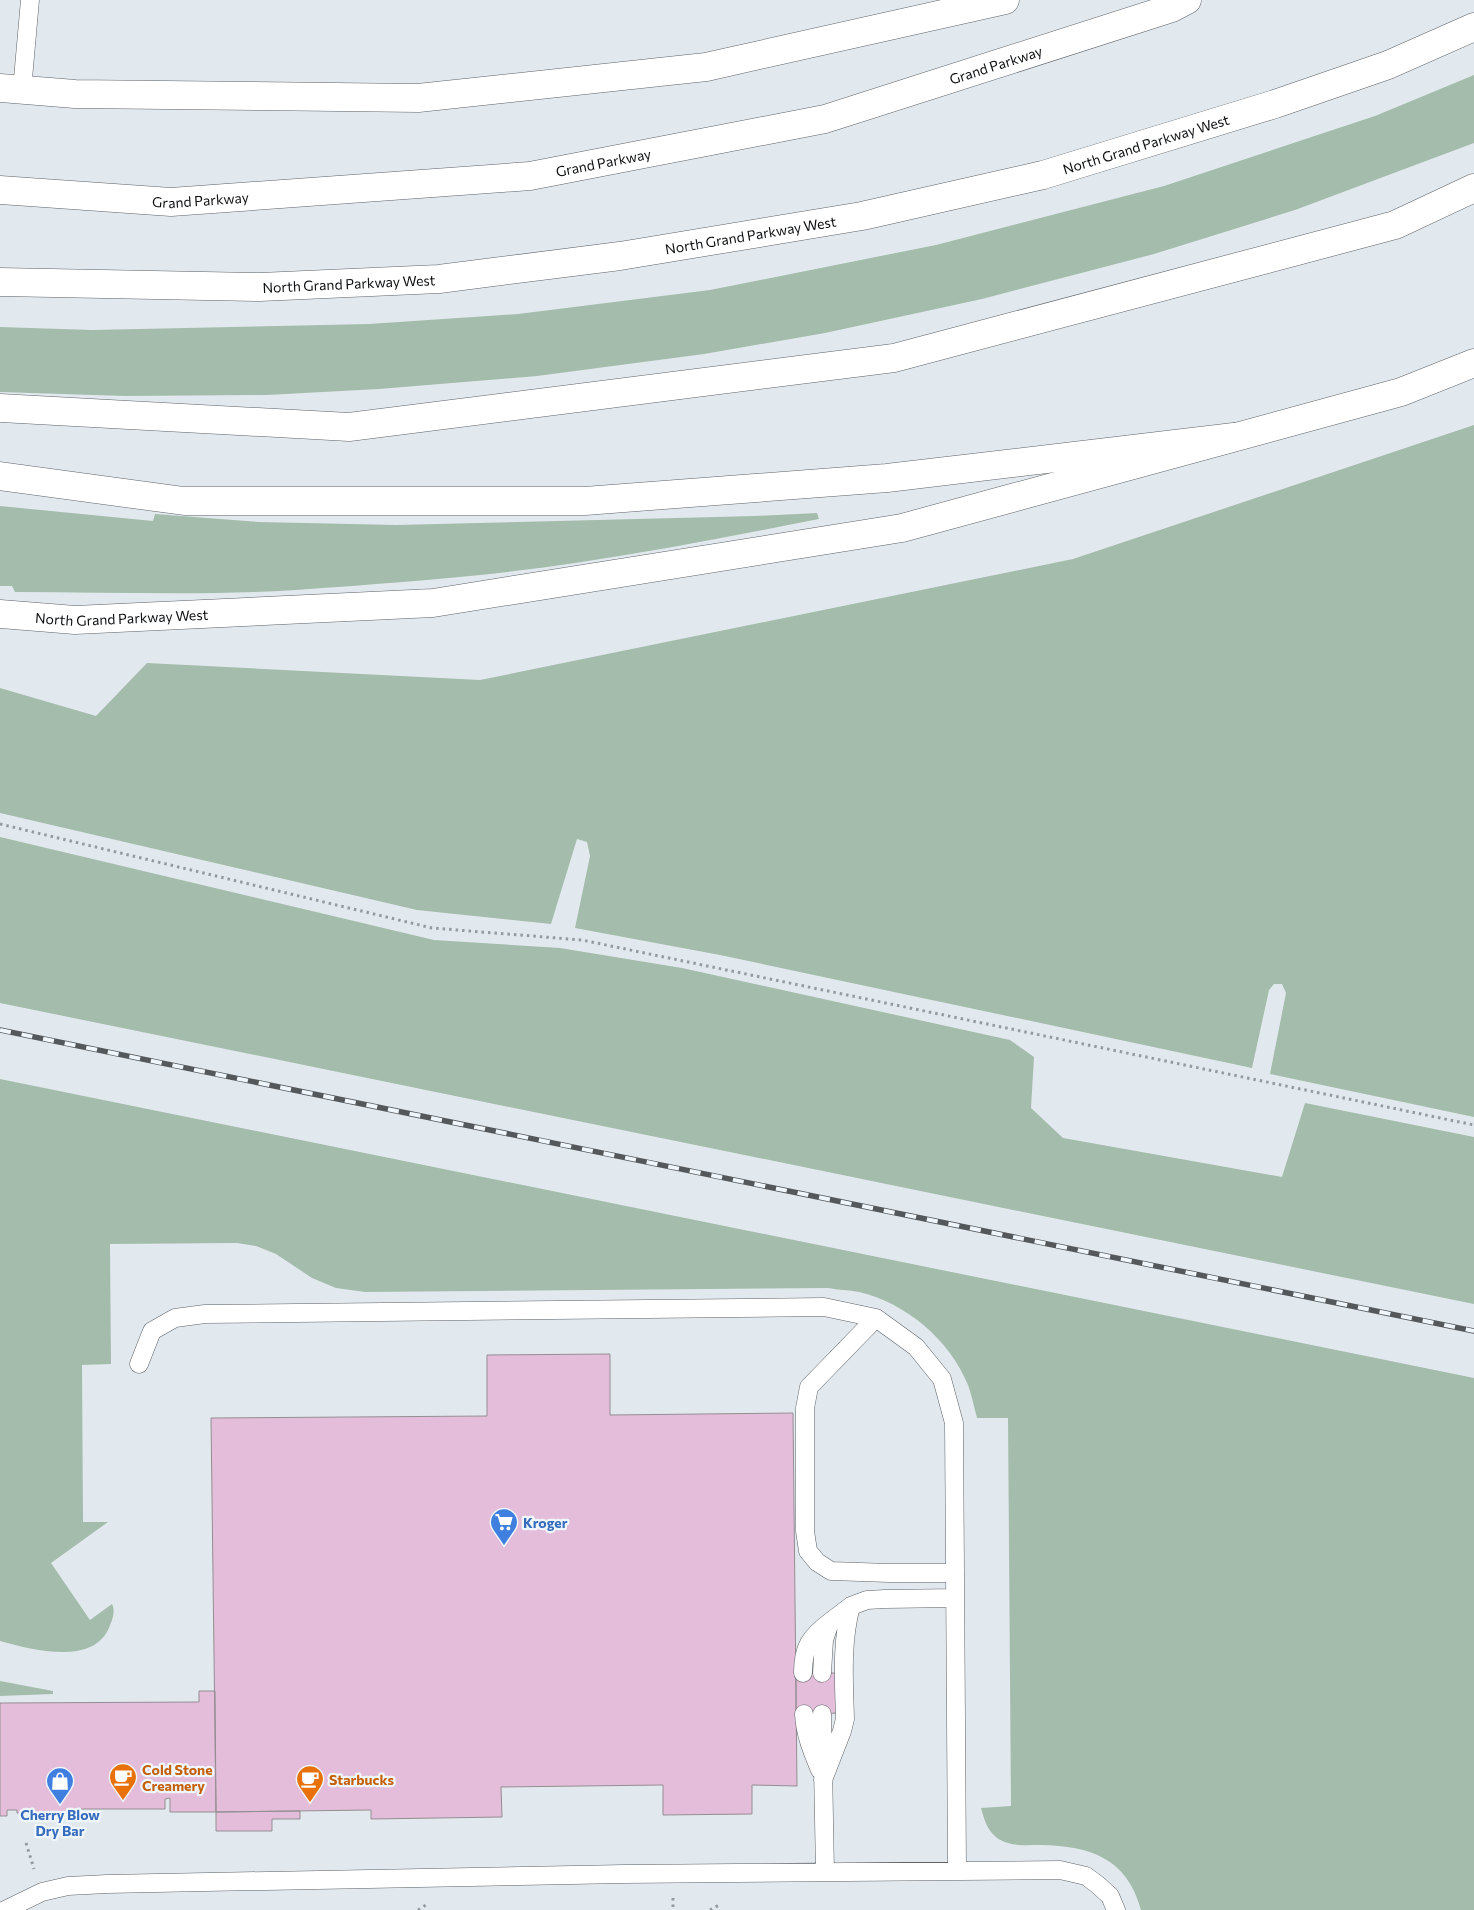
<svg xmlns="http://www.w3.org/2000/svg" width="1474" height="1910" font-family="Commissioner,sans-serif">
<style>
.green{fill:#a4bcab}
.building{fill:#e3bdd9;stroke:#948e93}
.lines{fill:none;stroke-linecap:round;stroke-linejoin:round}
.service-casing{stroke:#5d6267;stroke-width:19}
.secondary-casing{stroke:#5d6267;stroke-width:29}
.motorway-casing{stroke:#5d6267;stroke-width:29}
.path{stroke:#949a9d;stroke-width:3;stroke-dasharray:2.5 4;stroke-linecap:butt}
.service{stroke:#fff;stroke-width:18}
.secondary{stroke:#fff;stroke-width:28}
.motorway{stroke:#fff;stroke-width:28}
.rail-casing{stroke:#55585b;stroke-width:5.5}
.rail{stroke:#eff6fc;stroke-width:4;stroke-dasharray:11;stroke-linecap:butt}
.labels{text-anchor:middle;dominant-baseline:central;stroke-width:4.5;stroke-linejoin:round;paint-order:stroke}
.street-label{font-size:14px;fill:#0c0e10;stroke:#eff6fc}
.shop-label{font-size:14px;font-weight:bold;fill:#366cbe;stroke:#eff6fc;text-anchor:start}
.food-label{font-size:14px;font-weight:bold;fill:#c56008;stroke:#eff6fc;text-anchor:start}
</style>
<rect width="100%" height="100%" fill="#e2e9ee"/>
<path class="green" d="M1474 75V143L1295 210 1154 254 982 299 825 333 704 354 537 376 379 389 267 395 125 396 0 392V327L92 330 369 324 518 314 710 290 936 245 1164 186 1375 116Z
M1474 425V1117L1270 1074 1286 993 1282 984H1274L1269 990 1252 1068 720 955 575 928 590 856 587 842 577 839 551 924 417 910 0 813V688L96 716 147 663 480 680 1073 559Z
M0 506 153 521 155 514 258 522 396 525 755 516 817 513 819 519C738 535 657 551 575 563 483 577 389 583 296 590 202 596 109 592 15 592L12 586H0Z
M0 837 434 940 560 948 682 968 1010 1040 1034 1057 1031 1108 1063 1138 1282 1177 1305 1103 1474 1137V1304L0 1003Z
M0 1079 1474 1378V1910H1141C1127 1858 1090 1846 1041 1845 1026 1845 1010 1847 997 1838 987 1830 984 1819 981 1808L1011 1806 1008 1418H977C974 1407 972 1396 968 1385 950 1340 906 1303 859 1292 849 1290 838 1290 828 1288L365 1292 336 1288 312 1278 276 1254 256 1246 237 1243 110 1244 111 1364 82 1365 83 1522H108L51 1563 90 1620 112 1604C116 1612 112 1621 108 1630 90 1666 30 1649 0 1641Z
M0 1681 53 1691V1694L0 1696Z"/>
<path class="building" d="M610 1354V1415L793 1413 797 1786 752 1785V1814L663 1815V1785L501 1787 502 1817 371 1819V1810L216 1812 211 1418 487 1416V1355Z
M796 1673H843L844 1713 796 1714Z
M199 1691H215L216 1812H170V1798L165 1799V1809H76L75 1813H17V1810H7V1816H0V1703L199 1702Z
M300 1811V1819H272V1831H216V1812Z"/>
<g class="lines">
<g class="service-casing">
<path id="service" d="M22 90 30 0
M876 1318 809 1387 805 1408V1531L808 1551 817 1562 831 1571 889 1573H955
M139 1364 152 1331 175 1318 205 1314 824 1307 876 1318 916 1347 942 1379 954 1423 957 1870
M803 1673C803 1647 810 1637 830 1622
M822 1673 824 1640 830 1622 851 1606 867 1600 885 1599 955 1598
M804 1714C805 1734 812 1751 820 1770
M822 1714 825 1872
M823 1780 842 1731 845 1719C844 1681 841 1643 851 1606
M5 1910 42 1892 68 1886 107 1884 624 1874 1060 1870 1086 1876 1098 1885 1110 1896 1116 1910"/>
</g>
<g class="secondary-casing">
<g id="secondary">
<path d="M0 88 75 94 418 98 706 67 1005 0"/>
<path id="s1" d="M0 190 171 202 530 176 825 119 1172 8 1187 0"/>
<path id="s2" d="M0 614 75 620 433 603 902 528 1401 392 1474 363"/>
</g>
</g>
<g class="motorway-casing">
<g id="motorway">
<path id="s3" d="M0 282 260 287 439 279 620 256 862 216 1043 175 1275 104 1388 65 1474 27"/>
<path d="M0 408 349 427 894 358 1395 225 1474 188"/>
<path d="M0 476 184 501H585L887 478 1234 437"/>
</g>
</g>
<path class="path" d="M0 824 432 928 582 940 1474 1125
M26 1843 34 1869
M673 1898V1910
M418 1910 426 1905
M710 1910 719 1905"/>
<use href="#service" class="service"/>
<use href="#secondary" class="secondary"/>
<use href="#motorway" class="motorway"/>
<g class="rail-casing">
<path id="rail" d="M0 1030 1474 1331"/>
</g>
<use href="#rail" class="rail"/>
</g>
<defs>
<g id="supermarket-pin" transform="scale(1.4375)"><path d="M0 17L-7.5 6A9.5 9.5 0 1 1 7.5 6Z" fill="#3f7fe0" stroke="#eff6fc"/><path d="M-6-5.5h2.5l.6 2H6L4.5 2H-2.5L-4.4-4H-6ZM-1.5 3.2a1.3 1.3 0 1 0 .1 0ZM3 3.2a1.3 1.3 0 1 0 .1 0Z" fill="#fff"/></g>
<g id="cafe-pin" transform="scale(1.4375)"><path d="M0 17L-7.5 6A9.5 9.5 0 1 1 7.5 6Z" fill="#e8710a" stroke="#eff6fc"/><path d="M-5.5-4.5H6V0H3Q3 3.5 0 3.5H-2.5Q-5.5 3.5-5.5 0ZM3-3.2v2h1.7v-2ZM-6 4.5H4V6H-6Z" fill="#fff"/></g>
<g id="shop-pin" transform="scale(1.4375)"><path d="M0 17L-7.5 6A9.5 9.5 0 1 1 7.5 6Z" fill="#3f7fe0" stroke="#eff6fc"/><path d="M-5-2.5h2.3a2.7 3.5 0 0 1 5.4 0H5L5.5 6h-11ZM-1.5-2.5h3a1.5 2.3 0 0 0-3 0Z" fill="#fff"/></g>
</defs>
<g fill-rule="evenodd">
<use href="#supermarket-pin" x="504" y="1522"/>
<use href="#cafe-pin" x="123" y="1777"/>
<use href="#cafe-pin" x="310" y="1779"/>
<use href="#shop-pin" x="60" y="1781"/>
</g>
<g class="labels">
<g class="street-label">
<text stroke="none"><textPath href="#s1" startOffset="1011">Grand Parkway</textPath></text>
<text stroke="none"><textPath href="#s3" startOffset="1160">North Grand Parkway West</textPath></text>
<text stroke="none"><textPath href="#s1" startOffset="606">Grand Parkway</textPath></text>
<text stroke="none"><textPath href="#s1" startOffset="201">Grand Parkway</textPath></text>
<text stroke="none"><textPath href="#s3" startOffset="754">North Grand Parkway West</textPath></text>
<text stroke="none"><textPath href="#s3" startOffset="349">North Grand Parkway West</textPath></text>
<text stroke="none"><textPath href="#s2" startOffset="122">North Grand Parkway West</textPath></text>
</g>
<g class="shop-label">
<text x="523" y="1522">Kroger</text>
<text x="60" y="1814" text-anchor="middle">Cherry Blow<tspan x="60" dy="16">Dry Bar</tspan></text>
</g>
<g class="food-label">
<text x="142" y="1769">Cold Stone<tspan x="142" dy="16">Creamery</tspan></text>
<text x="329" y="1779">Starbucks</text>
</g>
</g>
</svg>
